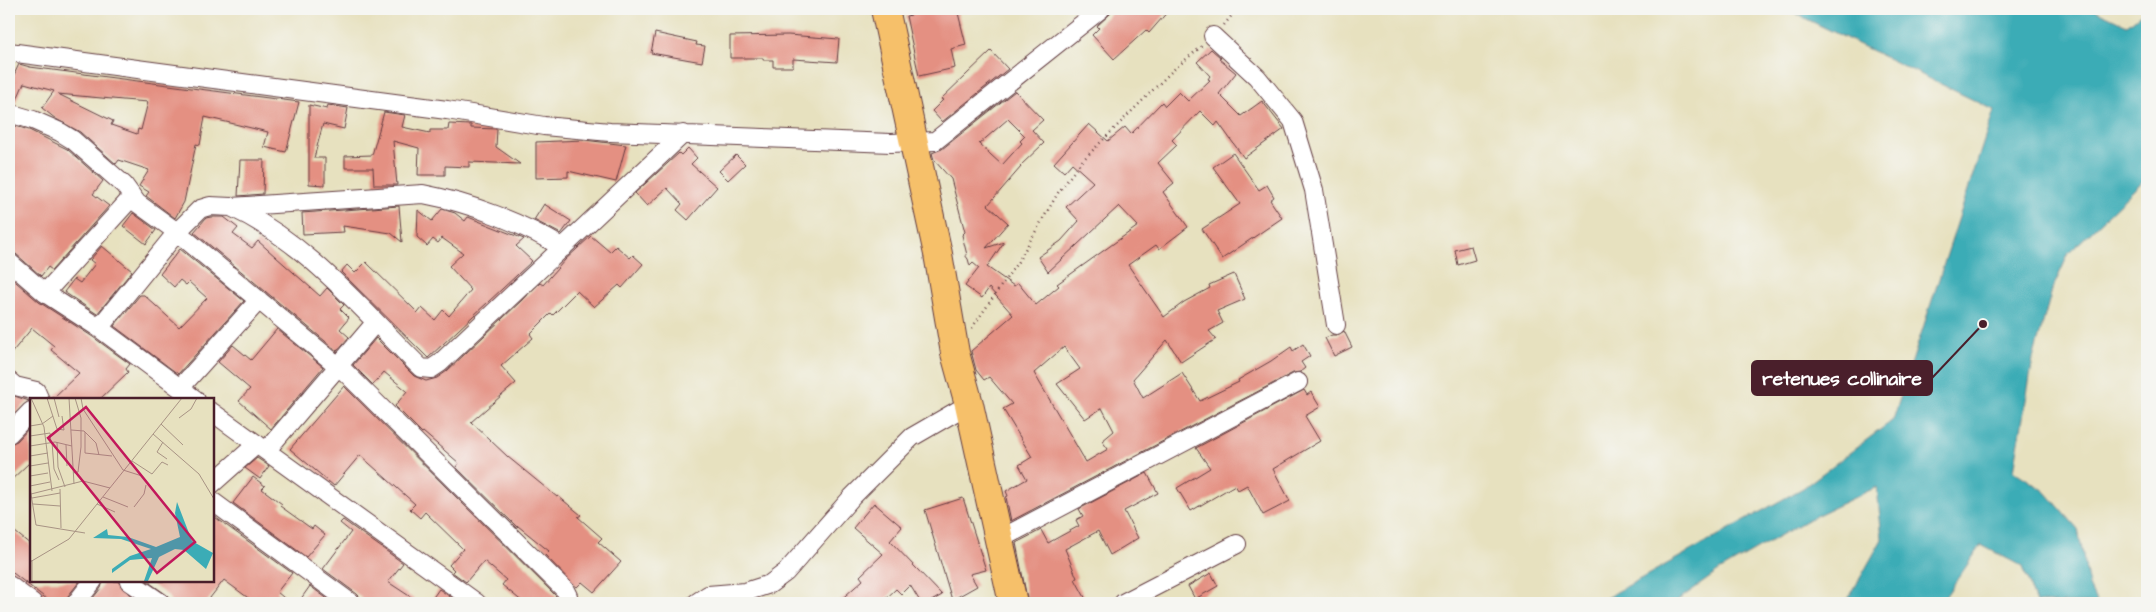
<svg xmlns="http://www.w3.org/2000/svg" width="2156" height="612" font-family="'Architects Daughter',sans-serif">
<style>
.water{fill:#3bacb6;stroke:#426670}
.building{fill:#e49082;fill-rule:evenodd}
.lines{fill:none;stroke-linecap:round;stroke-linejoin:round}
.street-casing{stroke:#623c41;stroke-width:20}
.primary-casing{stroke:#623c41;stroke-width:30}
.path{stroke:#623c41;stroke-width:2.5;stroke-dasharray:1 4;stroke-linecap:butt}
.street{stroke:#fff;stroke-width:18}
.primary{stroke:#f6c06b;stroke-width:28}
.inset-road{fill:none;stroke:#a89384;stroke-width:1}
.view{fill:#c2185b;fill-opacity:0.15;stroke:#c2185b;stroke-width:2.5}
.inset-edge{fill:none;stroke:#4a1f2b;stroke-width:2.5}
.leader{fill:none;stroke:#4a1f2b;stroke-width:2}
.callout-dot{fill:#4a1f2b;stroke:#f6f6f2;stroke-width:2}
.callout{fill:#4a1f2b;stroke:#4a1f2b;stroke-width:2}
.callout-label{font-size:19px;text-anchor:middle;font-weight:bold;fill:#fff}
</style>
<rect width="100%" height="100%" fill="#f6f6f2"/>
<filter id="ink" filterUnits="userSpaceOnUse"><feTurbulence type="fractalNoise" baseFrequency=".02" numOctaves="2"/><feDisplacementMap in="SourceGraphic" scale="10" xChannelSelector="R" yChannelSelector="G"/><feConvolveMatrix kernelMatrix="1 2 1 2 8 2 1 2 1" color-interpolation-filters="sRGB"/></filter>
<filter id="wash" filterUnits="userSpaceOnUse"><feTurbulence type="fractalNoise" baseFrequency=".0096" numOctaves="4" result="noise"/><feDisplacementMap in="SourceGraphic" scale="20" xChannelSelector="R" yChannelSelector="G"/><feGaussianBlur stdDeviation="1.12" result="paint"/><feColorMatrix in="noise" values="0 0 0 0 0 0 0 0 0 0 0 0 0 0 0 0 0 1.4 0 .05"/><feComposite in="paint" operator="in"/></filter>
<g filter="url(#wash)">
<rect width="100%" height="100%" fill="#e7e1bf"/>
<path class="water" d="M1786 9H2093L2127 25 2147 9V177L2069 253 2052 290 2033 359 2014 471 2045 491 2078 529 2089 586 2097 603H2036L2023 567 1981 545 1941 603H1846L1882 539 1877 487 1807 520 1719 571 1674 603H1597L1803 488 1893 420 1994 110Z"/>
<g id="blocks">
<path class="building" d="M910 9H957L966 45 951 49 955 68 919 76 906 16 911 15Z
M1111 9H1170L1149 33 1146 30 1114 59 1092 35 1099 28 1097 26 1111 13Z
M655 33 697 42 696 45 705 46 702 62 651 53Z
M788 35 839 39 837 62 793 59V67H773V60H763V58H730V36Z
M1211 49 1221 58 1219 59 1236 73 1219 94 1241 116 1262 101 1284 129 1244 158 1218 122 1215 126 1200 111 1172 140 1177 145 1158 163 1174 183 1163 192 1188 227 1159 249 1156 245 1128 265 1164 317 1184 302 1210 288 1209 285 1234 274 1245 299 1217 311 1223 323 1209 331 1216 339 1181 362 1167 340 1133 379 1143 398 1182 373 1200 401 1239 382 1238 380 1271 361 1291 347 1293 351 1303 344 1310 356 1301 362 1305 368 1300 372 1293 373 1011 521 1006 497 1008 496 1006 491 1027 479 1019 465 1032 457 1003 409 1012 404 989 377 984 380 976 370 971 351 1013 315 989 288 982 298 965 286 979 268 973 263 970 266 968 259 965 255H967L962 235 965 232 951 179 934 160 932 153 942 149 1015 91 1043 120 1032 130 1044 143 1020 166 1021 167 988 205 1008 223 986 248 1004 242 987 267 1014 286 1018 283 1036 305 1059 286 1057 284 1138 226 1119 206 1048 272 1038 257 1061 241 1079 221 1066 207 1093 182 1072 163 1064 172 1054 163 1089 124 1108 141 1125 127 1131 134 1162 102 1165 106 1179 92 1188 101 1210 80 1208 79 1210 76 1197 62ZM1008 119 1025 136 1020 141 1022 143 1002 165 979 144ZM1064 347 1080 369 1057 384 1085 419 1102 408 1114 431 1102 441 1108 449 1086 462 1034 373Z
M991 51 1008 69 942 122 932 111 943 100 941 99Z
M19 64 30 67 299 102 286 152 264 147 268 132 205 117 200 145 196 144 184 202 175 218 146 196 149 192 139 186 149 170 119 160 116 164 80 132 56 119 42 108 54 91 24 83 15 104 9 103V77L12 79ZM58 94 123 100 148 102 141 130 138 129 137 134 111 125 113 121Z
M309 105 327 109 328 105 348 108 344 129 323 124 314 158H325V185L309 184Z
M384 112 405 115 402 127 430 133V130H448L449 124 471 125V128L497 129 496 147 520 164 469 162V167L445 166V175H418L419 148 393 141 397 185H374L373 168H345V156L372 155Z
M9 124 29 130 67 149 103 181 93 194 109 206 52 270 48 267 41 276 16 254 9 252Z
M584 140 626 145 616 182 568 171V177L536 178V142Z
M688 148 697 158 691 164 717 187 688 220 677 210 682 204 667 188 647 206 635 193 679 153 681 155Z
M1233 153 1259 190 1267 185 1274 197 1270 200 1282 218 1222 259 1202 229 1240 204 1213 167Z
M736 155 745 164 728 180 719 171Z
M240 160H264L263 194 238 196Z
M544 204 571 221 561 234 534 220Z
M399 206 402 242 391 233 343 226 344 232 303 234 302 213Z
M442 209 455 213 465 221 468 217 524 239 516 246 532 261 428 358 341 272 347 265 355 273 366 262 418 313 422 308 435 320 443 310 449 316 471 290 449 266 463 253 442 238 438 243 433 239 427 246 417 237 418 210 432 221Z
M133 213 156 230 146 244 123 226Z
M211 217H224L238 228 233 234 252 248 258 241 320 296 327 288 344 305 340 309 349 318 340 329 349 337 337 351 194 232 206 218Z
M591 236 610 252 616 246 630 258 633 255 643 264 622 288 619 285 594 307 577 291 553 315 551 313 530 334 533 338 501 366 516 383 471 422 508 457 557 497 558 496 581 515 578 517 602 538 598 542 621 562 594 592 582 582 577 587 574 585 545 555 549 551 518 526 517 527 456 467 459 463 423 432 422 433 395 406 407 391 384 372 373 385 353 365 376 338 414 376 426 381 437 378 447 371 540 283 543 285 565 260Z
M102 246 132 271 97 314 64 292 74 279 80 283 95 264 90 260Z
M1471 246 1475 260 1458 265 1455 250Z
M180 249 244 301 178 374 114 326 140 295H144L179 327 207 298 189 282 186 285 180 280 174 287 160 274Z
M9 276 39 302 93 337 130 364 126 369 128 372 99 400H51L79 373 51 350 54 346 32 328 9 356Z
M277 329 323 367 271 429 239 401 250 389 218 362 233 345 251 360Z
M1344 331 1352 347 1334 356 1325 338 1332 335H1338Z
M344 386 556 596 557 603H524L502 585 506 580 484 561 466 582 452 572 454 570 449 565 463 549 425 512 420 518 410 509 415 504 360 455 334 486 290 449Z
M1304 390 1307 395 1311 392 1320 407 1305 416 1320 441 1273 469 1290 501 1263 515 1247 485 1238 490 1235 485 1191 511 1177 488 1210 468 1196 448Z
M9 394 29 401 9 419Z
M31 426V464H28L9 482V444L17 441Z
M257 458 269 466 260 479 245 468Z
M1147 473 1158 493 1124 511 1138 538 1110 555 1098 531 1065 549 1077 578 1075 579 1088 603H1028L1016 543 1041 530 1048 543 1079 526 1076 520 1083 516 1079 509Z
M253 477 265 486 262 489 282 504 280 506 312 529 314 526 325 535 306 557 233 503Z
M963 498 986 570 970 574 977 586 952 600 925 510Z
M874 503 902 527 890 541 942 595 928 603H921L910 585 901 594 896 589 881 603H837L863 580 860 576 883 554 853 528Z
M212 515 292 573 277 592 290 603H255L224 580 206 603H172L167 595 147 581H212Z
M343 520 403 563 388 582 420 603H366L357 594 323 569 351 532 340 523Z
M9 527 31 545V581H80L68 596 66 603H52L9 570Z
M1211 573 1218 586 1195 599 1188 586Z
M103 581H118L123 589 143 603H89L101 588Z
M310 586 333 603H298Z
M439 589 459 603H429Z"/>
</g>
</g>
<g filter="url(#ink)">
<use href="#blocks" fill-opacity="0" stroke="#623c41" stroke-width="1"/>
<g class="lines">
<g class="street-casing">
<path id="street" d="M1213 36 1257 77 1293 121 1314 190 1336 325
M9 52 447 110 544 126 610 132 891 143 935 141 1101 9
M9 113 33 120 60 132 73 140 124 185 137 203 177 232 344 371 565 590 568 596 567 603
M231 207C307 242 362 310 421 368L431 369 440 363 683 134
M9 262 45 293 99 328 196 400
M45 293 132 197
M99 328 177 232 200 209 210 206 231 207 423 194C470 203 523 223 563 248
M9 381 15 386 36 391 40 400
M180 388 259 300
M212 412 477 603
M9 434 31 411
M266 451 375 323
M212 484 257 444
M212 501 351 603
M1000 539 1298 382
M129 581 161 603
M9 585 33 603
M76 603 93 581
M696 603 708 595 745 592 770 584 786 572 852 497 912 437 969 404
M1123 603 1237 544"/>
</g>
<g class="primary-casing">
<path id="primary" d="M885 9 938 254 955 353 969 404 1013 603"/>
</g>
<path class="path" d="M1224 25 1237 9
M972 328 1019 260 1058 193 1081 162 1173 70 1202 46"/>
<use href="#street" class="street"/>
<use href="#primary" class="primary"/>
</g>
</g>
<g transform="translate(30 398)">
<rect width="184" height="184" fill="#e7e1bf"/>
<path d="M147 104 162 143 183 155 176 171 154 152 145 151 129 159 118 183H114L122 160 100 162 82 175V171L100 158 121 151 91 141 63 140 77 131 78 137 98 139 126 149 150 139 145 115Z" fill="#3bacb6"/>
<path class="inset-road" d="M1 0 14 29 22 93M17 0 27 31 34 32 32 18M24 0 29 19M39 0 44 86M51 0 53 11 93 72 112 78M149 20 161 11 167 0M131 26 153 47M0 28 12 26 23 18M41 32 54 33 66 45 69 57M55 34V55L82 58M123 36 169 76 184 101M0 38 20 35 21 45M22 44 24 71 29 82M27 44 28 69 35 89M133 44 127 54 137 61M36 47 37 68M0 48 25 44 42 48M0 58 18 55M102 63 122 76 132 64 138 67M0 68 18 65M43 75 48 74 51 49V20L45 0M0 78 18 75M0 88 20 84M0 90 6 127 55 135M30 91 31 130M1 96 53 83 80 90M73 99 98 109M2 100 30 95M3 106 30 108M67 106 85 114M104 109 114 96 116 87M0 164 39 141 152 0M2 183V162"/>
<path class="view" d="M56 9 165 144 127 175 18 40Z"/>
<rect width="184" height="184" class="inset-edge"/>
</g>
<path class="leader" d="M1983 324L1932 378"/>
<circle class="callout-dot" cx="1983" cy="324" r="5"/>
<rect class="callout" x="1752" y="361" width="180" height="34" rx="5"/>
<g class="callout-label">
<text x="1842" y="385">retenues collinaire</text>
</g>
<rect width="2156" height="612" fill="none" stroke="#f6f6f2" stroke-width="30"/>
</svg>
